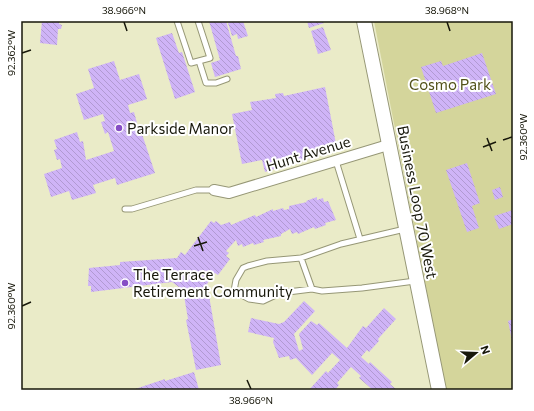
<svg xmlns="http://www.w3.org/2000/svg" width="534" height="411" font-family="Commissioner,sans-serif">
<style>
.green{fill:#d4d59b}
.building{fill:url(#building-back-hatch)}
.lines{fill:none;stroke-linecap:round;stroke-linejoin:round}
.lane-casing{stroke:#969776;stroke-width:7}
.street-casing{stroke:#969776;stroke-width:12}
.secondary-casing{stroke:#969776;stroke-width:16}
.lane{stroke:#fff;stroke-width:5}
.street{stroke:#fff;stroke-width:10}
.secondary{stroke:#fff;stroke-width:14}
.ticks{fill:none;stroke:#17170a;stroke-width:1.5}
.poi-dot{fill:#864ec5;stroke:#fff;stroke-width:1.5}
.labels{text-anchor:middle;dominant-baseline:central;stroke-width:4;stroke-linejoin:round;paint-order:stroke}
.park-label{font-size:15px;fill:#525119;stroke:#fff}
.poi-label{font-size:15px;fill:#17170a;stroke:#fff;text-anchor:start}
.street-label{font-size:15px;fill:#17170a;stroke:#fff}
.neatline{fill:none;stroke:#17170a;stroke-width:1.5}
.ticks-label{font-size:10px;text-anchor:middle;fill:#17170a}
</style>
<defs>
<pattern id="building-back-hatch" width="6" height="6" patternUnits="userSpaceOnUse"><rect width="6" height="6" fill="#cfb4f7"/><path d="M-1 5l2 2M0 0l6 6M5-1l2 2" fill="none" stroke="#b19ad2"/></pattern>
</defs>
<rect width="100%" height="100%" fill="#eaebc8"/>
<path class="green" d="M374 21H513V390H446Z"/>
<path class="building" d="M42 21H59V24L62 25 61 29H58L57 45 40 43Z
M209 21H226L236 56H238L241 69 215 77 211 63 220 60Z
M231 21H243L248 36 238 39 237 34 232 36 228 23Z
M307 21H323L324 23 309 28Z
M323 27 331 50 318 54 311 31Z
M172 33 179 53 182 52 195 92 175 99 156 38Z
M482 53 496 94 436 113 421 67 441 61 443 66Z
M114 61 120 80 139 74 147 99 128 105 130 113 134 112 137 123 134 124 137 136 142 134 155 173 117 185 115 178 93 185 96 193 72 200 69 191 51 197 44 174 62 168 60 159 57 160 54 150 57 149 54 140 77 132 80 142 83 141 86 160 114 151 108 132 105 134 101 122 105 121 103 114 84 120 76 94 94 88 88 69Z
M325 87 337 149 265 172 262 160 242 164 232 114 252 110 250 102 276 98 275 94 283 93 284 96Z
M467 163 480 203 472 206 479 228 467 232 446 170Z
M500 187 503 197 495 200 492 190Z
M317 197V200L323 198 324 202 328 201 336 220 325 223 326 225 315 229 314 227 298 234 297 232 292 234 290 229 281 234V236L263 240 264 242 254 245 253 243 243 247 242 244 238 246 236 240 226 251 229 253 226 256 230 259 218 275 215 273 207 284 221 365 196 370 186 320 188 319 183 290 172 282 91 292V286H88L89 268 120 265V262L177 258 181 252 185 255 211 221 214 223 216 221 221 225 230 222 231 225 255 215 256 217 273 209V211L283 208 284 210 289 209V206L307 202 306 201Z
M513 210V224L499 229 494 216Z
M304 301 315 311 294 334 299 351 303 349 299 334 311 321 317 325 319 323 347 348 363 326 366 328 384 308 396 319 378 339 379 341 369 352 367 350 361 357 369 364 370 362 392 382 390 384 397 390H373L359 378 361 376 351 367 337 383 339 385 335 390H309L326 371 328 373 340 360 332 353 312 375 296 358 290 360 289 356 279 358 273 342 274 338 248 332 251 318 279 324 284 322Z
M513 319V341H512L508 321Z
M194 372 199 390H132L165 379V381Z"/>
<g class="lines">
<g class="lane-casing">
<path id="lane" d="M177 21 191 63 210 58 198 21
M199 61 206 83H216L227 79
M336 161 360 239
M125 209H132L196 190H214
M405 229 341 244 301 258 267 261 248 266 243 268 236 280 234 291 249 299 263 301 280 293 312 289 322 291 362 288 415 281
M301 258 312 289"/>
</g>
<g class="street-casing">
<path id="street" d="M214 190 229 193 388 145"/>
</g>
<g class="secondary-casing">
<path id="secondary" d="M364 21 439 390"/>
</g>
<use href="#lane" class="lane"/>
<use href="#street" class="street"/>
<use href="#secondary" class="secondary"/>
</g>
<path class="ticks" d="M124 22 127 31M447 22 450 31M22 53 31 50M487 138 492 151M503 140 512 137M483 147 496 142M198 237 203 251M194 246 207 242M22 306 31 302M247 380 251 389"/>
<g class="poi-dot">
<circle cx="119" cy="128" r="4"/>
<circle cx="125" cy="283" r="4"/>
</g>
<g class="labels">
<g class="park-label">
<text x="450" y="84">Cosmo Park</text>
</g>
<g class="poi-label">
<text x="127" y="128">Parkside Manor</text>
<text x="133" y="274">The Terrace<tspan x="133" dy="17">Retirement Community</tspan></text>
</g>
<g class="street-label">
<text transform="translate(308 153) rotate(-17)">Hunt Avenue</text>
<text transform="translate(418 202) rotate(79)">Business Loop 70 West</text>
</g>
</g>
<rect width="534" height="411" fill="none" stroke="#ffffff" stroke-width="44"/>
<g transform="translate(476 353) rotate(71)" stroke="#ffffff" stroke-width="3" paint-order="stroke">
<path d="M0-3L7 15L0 10L-7 15Z" fill="#17170a"/>
<text y="-6" font-size="11" font-weight="bold" text-anchor="middle" fill="#17170a">N</text>
</g>
<rect x="22" y="22" width="490" height="367" class="neatline"/>
<g class="ticks-label">
<text x="124" y="14">38.966°N</text>
<text x="447" y="14">38.968°N</text>
<text transform="translate(11 53) rotate(-90)" y="4">92.362°W</text>
<text transform="translate(523 137) rotate(-90)" y="4">92.360°W</text>
<text transform="translate(11 306) rotate(-90)" y="4">92.360°W</text>
<text x="251" y="404">38.966°N</text>
</g>
</svg>
